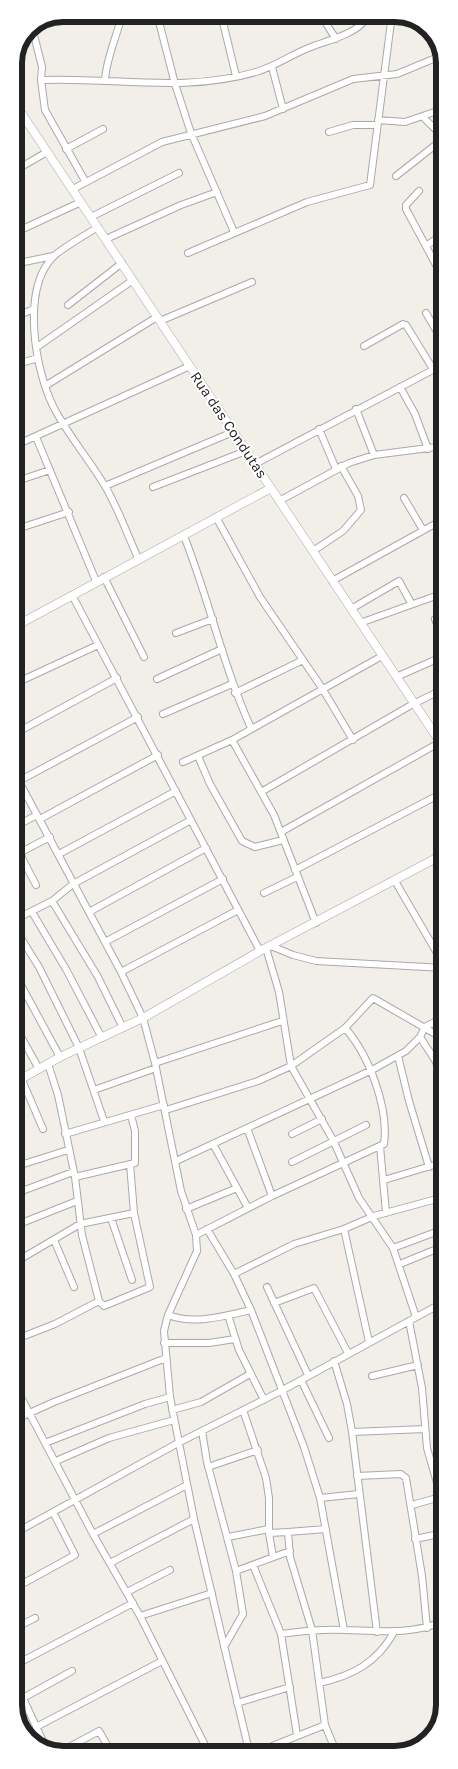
<svg xmlns="http://www.w3.org/2000/svg" width="458" height="1769" font-family="Karla,sans-serif">
<style>
.lines{fill:none;stroke-linecap:round;stroke-linejoin:round}
.minor-casing{stroke:#a9a9a9;stroke-width:8}
.tertiary-casing{stroke:#a9a9a9;stroke-width:9}
.minor{stroke:#fff;stroke-width:6}
.tertiary{stroke:#fff;stroke-width:8}
.labels{text-anchor:middle;dominant-baseline:central;stroke-width:4;stroke-linejoin:round;paint-order:stroke}
.street-label{font-size:15px;fill:#222;stroke:#fff}
.rim{fill:none;stroke:#222;stroke-width:6}
</style>
<rect width="100%" height="100%" fill="#f2efe9"/>
<g class="lines">
<g class="minor-casing">
<path id="minor" d="M63 14H64
M157 14 175 84 191 133 234 232
M221 14 236 76
M320 14 336 39
M323 18 333 14
M32 27 42 67 41 80C114 77 184 93 256 72 276 66 292 54 311 47 326 41 356 34 365 20L363 14
M272 67 283 109
M41 80 45 110 85 181
M105 81C106 58 117 37 122 14
M423 117 443 137
M378 120 405 122 443 109
M329 132 353 125H377
M66 149 103 129
M14 171 47 152
M396 176 443 139
M73 189 162 142 265 116 353 79 397 74 443 55
M419 191 406 205V209L443 278
M91 217 179 173
M98 227C87 234 60 249 53 257 21 290 35 369 53 406 67 434 89 459 105 486 118 508 127 534 138 558
M14 233 81 202
M106 239 181 205 217 192
M426 246 443 234
M188 253 307 202 370 185 392 14
M14 264 53 256
M68 305 122 263
M426 313 443 342
M14 317 34 309
M160 321 252 282
M364 346 403 324 406 325 433 369
M37 347 133 280
M14 365 38 358
M45 386 157 317
M400 387 415 414 428 449
M356 409 374 455
M319 429 336 469
M36 437 96 581
M14 446 190 366
M255 464 444 364
M14 482 50 470
M105 486 233 432
M153 487 246 451
M404 498 423 530
M279 501 349 463 374 455 444 446
M216 517 260 597 322 688 353 740
M14 530 69 512
M184 536C209 599 223 666 251 728
M313 551 343 531 361 510 358 496 341 466
M104 577 144 657
M332 581 444 519
M72 595 260 951
M351 609 399 581 411 603
M435 619 444 643
M360 623 444 593
M176 633 213 619
M396 677 444 656
M157 679 222 649
M14 684 98 645
M235 693 303 660
M163 714 232 684
M14 734 117 678
M232 740 274 815 316 923
M198 756 210 784 242 841 255 847 283 840
M183 762 232 740 382 656
M14 772 121 972 143 1018 155 1063 181 1191 196 1235 197 1251 168 1315 164 1331 170 1397 194 1519 250 1755
M19 781 138 717
M261 792 413 704 444 689
M40 819 158 755
M14 827 37 815
M281 832 444 740
M59 854 176 791
M295 870 444 792
M395 881 444 965
M36 885 22 858 21 852 50 837
M264 893 297 877
M52 901 98 977 123 1028
M439 910 444 907
M32 912 67 971 102 1038
M89 912 206 848
M14 920 52 901 73 884 191 820
M14 927 39 967 79 1048 104 1121
M105 942 223 879
M271 946 293 955 316 961 444 968
M266 948 279 992 291 1066 333 1140 359 1198 393 1248 416 1317
M14 972 60 1057
M121 972 238 910
M14 1024 39 1069
M420 1037 435 1060 444 1080
M398 1056 409 1101 429 1167
M155 1063 282 1021
M48 1064 58 1095 75 1177 82 1235 99 1301 104 1306 150 1287 134 1213 130 1164
M22 1080 43 1129
M94 1090 156 1068
M166 1110 258 1081 291 1066 345 1028 373 998 444 1039
M247 1128 272 1196
M65 1134 164 1105
M292 1134 322 1119
M213 1144 248 1208
M380 1146 386 1213
M14 1148 15 1149
M176 1161 372 1070 406 1051 420 1037 425 1027 444 1017
M292 1162 366 1125
M14 1167 68 1150
M75 1177 135 1163V1131L131 1115
M384 1180 444 1162
M14 1194 73 1172
M186 1209 237 1188
M111 1218 132 1280
M14 1226 77 1201
M207 1229 234 1274 251 1310 304 1447 320 1498 344 1630
M196 1235 272 1196 384 1144C389 1108 369 1055 345 1028
M54 1240 74 1287
M393 1248 444 1229
M14 1263 80 1224 134 1213
M400 1264 444 1246
M234 1274 294 1244 344 1229
M267 1287 308 1375
M274 1303 314 1288 348 1353
M168 1315C194 1325 225 1316 251 1310
M228 1315 239 1350 264 1400
M409 1321 422 1388 427 1448 441 1497
M14 1340 55 1324 99 1301
M369 1342 344 1229 374 1216 444 1197
M164 1343H209L235 1339
M334 1361 347 1404 352 1432 377 1632
M372 1376 418 1365
M301 1380 329 1438
M14 1384 93 1534 140 1616 210 1755
M172 1410 201 1402 250 1374
M243 1410 266 1478 269 1498V1533L273 1557
M14 1420 54 1402 166 1358
M202 1431 207 1462 236 1571 290 1551
M352 1432 425 1429
M45 1443 145 1404 170 1397
M56 1461 109 1438 174 1420
M208 1467 258 1450
M357 1476 401 1474 406 1478 422 1576 427 1628
M320 1498 359 1494
M412 1505 444 1496
M15 1514 21 1529
M326 1529 288 1532 290 1557 312 1630 325 1725 337 1754
M15 1533 178 1443 281 1391 444 1302
M269 1533 288 1532
M93 1534 187 1485
M228 1537 269 1529
M415 1539 444 1533
M110 1563 194 1519
M253 1565 281 1634 297 1735
M15 1568 24 1583 75 1555 53 1512
M127 1592 170 1570
M15 1597 17 1596
M140 1616 212 1593
M15 1628 35 1618
M281 1634C302 1631 324 1629 346 1630 380 1631 412 1635 444 1621
M224 1647 243 1614 236 1571
M15 1665 133 1603
M15 1681 47 1750
M319 1683C352 1676 377 1663 394 1632
M23 1698 72 1671
M237 1703 290 1687
M36 1727 162 1661
M56 1754 99 1731 113 1755
M252 1754 325 1725"/>
</g>
<g class="tertiary-casing">
<path id="tertiary" d="M14 102 444 748
M14 627 271 488
M14 1083 60 1057 143 1018 260 951 444 854"/>
</g>
<use href="#minor" class="minor"/>
<use href="#tertiary" class="tertiary"/>
</g>
<g class="labels">
<g class="street-label">
<text transform="translate(229 425) rotate(56)">Rua das Condutas</text>
</g>
</g>
<path d="M0 0H458V1769H0ZM63 22H395A41 41 0 0 1 436 63V1705A41 41 0 0 1 395 1746H63A41 41 0 0 1 22 1705V63A41 41 0 0 1 63 22Z" fill="#fff" fill-rule="evenodd"/>
<path class="rim" d="M63 22H395A41 41 0 0 1 436 63V1705A41 41 0 0 1 395 1746H63A41 41 0 0 1 22 1705V63A41 41 0 0 1 63 22Z"/>
</svg>
